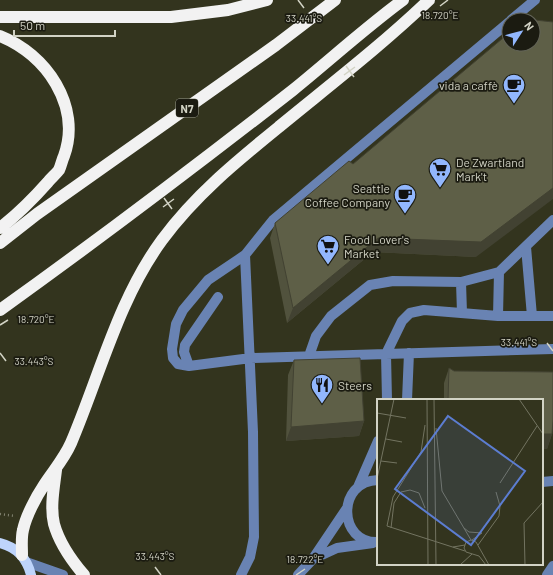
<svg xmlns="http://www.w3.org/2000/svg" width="553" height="575" font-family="Barlow,sans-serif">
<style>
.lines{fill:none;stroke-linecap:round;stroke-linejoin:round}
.path{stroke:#828371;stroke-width:2.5;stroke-dasharray:1 3;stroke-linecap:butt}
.minor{stroke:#6983b3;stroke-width:10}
.major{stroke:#bed4fb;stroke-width:10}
.highway{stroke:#f2f2f2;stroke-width:12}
.wall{fill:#51523d}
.shaded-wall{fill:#424232}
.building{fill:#5e5f47;stroke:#424232}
.ticks{fill:none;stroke:#d2d3c5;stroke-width:1.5}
.labels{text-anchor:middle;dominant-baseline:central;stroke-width:3.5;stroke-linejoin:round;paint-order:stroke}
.shield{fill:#1b1b11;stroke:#9b9c8f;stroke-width:1}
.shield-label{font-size:11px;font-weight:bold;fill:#d2d3c5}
.poi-label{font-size:12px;fill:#d2d3c5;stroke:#1b1b11;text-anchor:start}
.inset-road{fill:none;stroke:#737461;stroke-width:1}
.view{fill:#5c7dd1;fill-opacity:0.15;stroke:#5c7dd1;stroke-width:2}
.inset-edge{fill:none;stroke:#d2d3c5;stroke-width:2}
.ticks-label{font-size:10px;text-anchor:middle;fill:#d2d3c5;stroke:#1b1b11;stroke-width:3.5;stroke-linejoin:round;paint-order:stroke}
</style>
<rect width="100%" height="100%" fill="#33341e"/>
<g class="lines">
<path class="path" d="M0 514 15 516"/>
<path class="minor" d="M511 20 535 0
M526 247 532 316
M245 255 208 280 183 310 176 324 172 349 173 358 178 364 189 366 251 358 553 349
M461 282 462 313
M498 316 499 272
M309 356 316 336 331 316 370 285 393 281 461 282 499 272 553 220
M189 366 184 352 185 345 218 297
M387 400 386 354 402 321 410 313 424 310 498 316H553
M407 400 409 353
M378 480C336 481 338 544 378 542
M542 482 553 481
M358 487 378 441
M313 559 337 548 373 543
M26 562 63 575
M241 575 250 557 254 537 253 432 245 255 273 220 509 22
M298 575 312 560 347 508
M547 575 553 566"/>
<path class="major" d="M0 543C16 547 27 558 31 575"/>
<path class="highway" d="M0 17H171L228 10 267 0
M0 36C46 54 82 106 64 156 62 160 61 166 59 170 56 174 51 178 48 182 33 199 18 214 0 228
M0 243 37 214 276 45 335 0
M0 310C99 239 197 165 293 90 330 60 365 28 403 0
M56 470C54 487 50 507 54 524 59 542 72 561 84 575
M22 555C22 547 21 538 23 530 26 516 36 497 44 485 53 471 64 459 71 443 100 375 118 300 162 240 195 195 237 161 280 126 330 85 382 45 429 0"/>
</g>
<path class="wall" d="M353 164 476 257 373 252 287 323 270 238 275 223Z
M294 360 364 421 359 436 286 441 288 375Z
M449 368 454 371 553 372V420L552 434 547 449H542V400H444V383Z"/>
<path class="shaded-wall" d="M553 188V199L476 257 373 252 287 323 293 308 378 238Z
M364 421 359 436 286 441 291 427Z
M542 434H552L547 449H542Z"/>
<path class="building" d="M526 19 553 22V188L481 242 378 238 293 308 275 223 349 161 353 164 509 33V44H533V20H524Z
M360 358 364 421 291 427 294 360Z
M449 368 454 371 553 372V420L552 434H542V400H448Z"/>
<path class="ticks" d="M298 0 304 8M440 6 448 0M346 66 354 77M344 75 355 67M164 198 172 209M163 207 174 199M0 325 8 320M547 343 553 351M0 353 6 361M155 567 161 575M296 575 305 569"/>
<defs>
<g id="cafe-pin" transform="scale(1.15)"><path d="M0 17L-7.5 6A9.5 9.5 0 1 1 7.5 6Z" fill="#92b7fd" stroke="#1b1b11"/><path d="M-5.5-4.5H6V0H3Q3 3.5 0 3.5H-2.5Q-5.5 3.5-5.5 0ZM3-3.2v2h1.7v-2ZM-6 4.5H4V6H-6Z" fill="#111"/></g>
<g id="supermarket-pin" transform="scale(1.15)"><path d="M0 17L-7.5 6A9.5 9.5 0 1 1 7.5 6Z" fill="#92b7fd" stroke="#1b1b11"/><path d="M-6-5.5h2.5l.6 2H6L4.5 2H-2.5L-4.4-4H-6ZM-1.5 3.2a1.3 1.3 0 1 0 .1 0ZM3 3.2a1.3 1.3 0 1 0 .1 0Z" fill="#111"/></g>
<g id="restaurant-pin" transform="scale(1.15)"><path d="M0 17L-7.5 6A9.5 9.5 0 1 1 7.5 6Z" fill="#92b7fd" stroke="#1b1b11"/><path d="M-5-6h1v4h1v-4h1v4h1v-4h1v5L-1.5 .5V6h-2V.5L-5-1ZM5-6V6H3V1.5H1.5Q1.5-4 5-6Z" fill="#111"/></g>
</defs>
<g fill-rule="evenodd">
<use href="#cafe-pin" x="514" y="85"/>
<use href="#supermarket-pin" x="440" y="169"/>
<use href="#cafe-pin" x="405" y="195"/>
<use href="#supermarket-pin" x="328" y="246"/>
<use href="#restaurant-pin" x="322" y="385"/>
</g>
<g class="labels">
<rect class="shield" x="176" y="99" width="22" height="18" rx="3"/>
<g class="shield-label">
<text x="187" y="108">N7</text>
</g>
<g class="poi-label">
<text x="498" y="85" text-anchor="end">vida a caffè</text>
<text x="456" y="162">De Zwartland<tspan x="456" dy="14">Mark't</tspan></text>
<text x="390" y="188" text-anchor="end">Seattle<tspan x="390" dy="14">Coffee Company</tspan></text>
<text x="344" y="239">Food Lover's<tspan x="344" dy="14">Market</tspan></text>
<text x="338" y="385">Steers</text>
</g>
</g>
<g transform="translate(377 399)">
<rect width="166" height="166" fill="#33341e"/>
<path class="inset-road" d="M50 0 51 166M57 0 59 166M142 0 166 35M0 14 29 19M59 29 65 92 94 141M9 40 25 43M4 62 20 64M0 80 17 0M123 84 160 27M10 127 88 152M10 127 16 98 44 53 48 26M14 129 17 104 24 93 33 91 42 94 48 109M87 129 92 133 105 134M95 141 105 134M101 146 122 117 123 107 119 93M76 148 88 146M83 166 95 155M109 166 102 157 89 153 87 149 89 143 94 141 99 143 112 166M148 166 147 124 166 103"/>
<path class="view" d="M71 17 148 72 94 146 18 90Z"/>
<rect width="166" height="166" class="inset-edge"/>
</g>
<g class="ticks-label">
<text x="440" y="19">18.720°E</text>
<text x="304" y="22">33.441°S</text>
<text x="36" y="323">18.720°E</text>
<text x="519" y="346">33.441°S</text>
<text x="34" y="365">33.443°S</text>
<text x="155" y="560">33.443°S</text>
<text x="305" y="563">18.722°E</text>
</g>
<g transform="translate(521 32) rotate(54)"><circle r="19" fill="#1b1b11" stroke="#646559"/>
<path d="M0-3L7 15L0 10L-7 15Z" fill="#92b7fd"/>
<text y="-6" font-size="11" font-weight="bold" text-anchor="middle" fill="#d2d3c5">N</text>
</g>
<path d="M14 30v6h101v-6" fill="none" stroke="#d2d3c5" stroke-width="2"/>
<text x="20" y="30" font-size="12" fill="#d2d3c5" stroke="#1b1b11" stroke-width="3" paint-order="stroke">50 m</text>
</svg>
